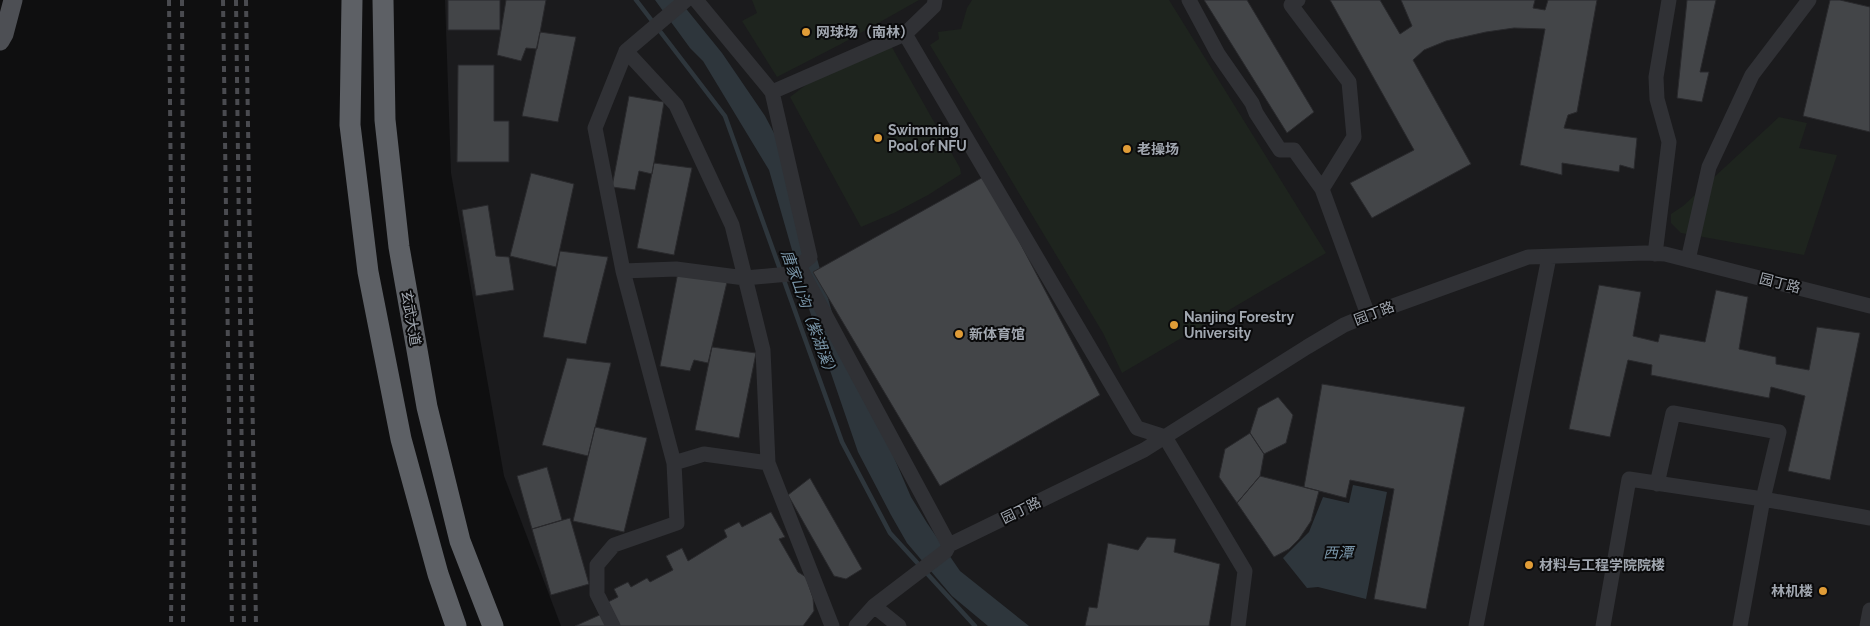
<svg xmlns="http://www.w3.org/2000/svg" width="1870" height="626" font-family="Raleway,'Noto Sans SC',sans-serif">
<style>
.built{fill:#1b1b1d}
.green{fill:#1e241e}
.water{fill:#2e363c}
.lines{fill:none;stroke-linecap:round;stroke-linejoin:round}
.stream{stroke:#2e363c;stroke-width:4.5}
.building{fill:#434548;stroke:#29292c}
.minor{stroke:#303135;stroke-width:15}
.major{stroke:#4d4f54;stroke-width:19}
.highway{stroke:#5d6065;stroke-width:21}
.rail{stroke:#4a4b50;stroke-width:4;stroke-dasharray:6 5;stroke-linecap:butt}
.poi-dot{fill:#e09c37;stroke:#0a0a0b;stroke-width:2}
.labels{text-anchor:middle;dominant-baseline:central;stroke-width:4;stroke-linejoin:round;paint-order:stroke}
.poi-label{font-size:14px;font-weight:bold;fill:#a1a7b0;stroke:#0a0a0b;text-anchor:start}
.street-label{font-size:14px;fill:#a1a7b0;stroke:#0a0a0b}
.water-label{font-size:15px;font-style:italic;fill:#7a96a9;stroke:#0a0a0b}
</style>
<rect width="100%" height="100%" fill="#0f0f10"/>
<path class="built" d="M445 0H1870V626H561L504 476 451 173Z"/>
<path class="green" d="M752 0H919L841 44 777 77 742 21 757 13Z
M972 0H1169L1326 253 1122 373 1103 333 930 45 939 39 938 32 961 29 967 8Z
M889 42 960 168 961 174 928 195 894 213 861 227 790 97 811 81Z
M1779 117 1807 123 1799 148 1837 155 1804 255 1681 233 1671 223V214L1683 206Z"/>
<path class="water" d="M655 0H679L722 53 765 116 791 165 833 316 911 497 927 523 960 571 1029 626H988L952 596 907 543 891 515 858 452 809 309 769 170 703 61 690 48Z
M1353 485 1387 492 1366 599 1318 587 1307 588 1283 558 1309 532 1323 497 1349 503Z"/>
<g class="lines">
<path class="stream" d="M636 0 725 116 842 442 890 533 975 626"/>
</g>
<path class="building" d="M448 0H500V30H448Z
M506 0H546L537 49 526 48 521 61 497 55Z
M1204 0H1247L1314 112 1287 133Z
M1330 0H1380L1400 34 1412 26 1401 0H1535L1533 8 1545 10 1548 0H1597L1577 112 1568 115 1564 128 1637 138 1634 169 1620 165 1619 172 1562 163V175L1520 165 1545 29 1514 28 1486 32 1446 41 1424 50 1413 60 1471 164 1372 218 1350 183 1414 150Z
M1687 0H1716L1700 72H1709L1702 102 1677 98Z
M1830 0H1840L1870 7V132L1803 116Z
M540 32 576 37 558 122 522 116Z
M458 65H494V121H509V162H457Z
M629 96 664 102 652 174 639 171 635 190 612 187Z
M654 163 692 168 674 255 637 248Z
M531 173 574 184 556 267 510 256Z
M985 176 1100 395 940 486 813 272Z
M488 205 496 256 509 257 514 290 476 296 462 210Z
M560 251 608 257 586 344 543 337Z
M678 272 727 282 708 363 694 360 690 371 660 366Z
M1599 285 1641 292 1633 336 1658 342 1660 334 1705 342 1716 290 1748 297 1739 349 1776 357V364L1809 370 1817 327 1860 333 1830 480 1788 471 1805 396 1771 387 1769 398 1651 375 1652 365 1628 360 1610 437 1569 429Z
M712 347 756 353 739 438 695 430Z
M567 358 611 363 588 456 542 445Z
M1322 384 1465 407 1426 609 1374 599 1394 489 1350 480 1346 498 1304 487Z
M1278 397 1293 415 1286 443 1264 454 1250 433 1258 408Z
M595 427 647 438 624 532 573 521Z
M1250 433 1264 454 1260 476 1237 503 1219 477 1225 449Z
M547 467 562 520 532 529 517 476Z
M1260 476 1319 491 1311 521 1299 539 1289 549 1274 557 1237 503Z
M810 478 862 569 846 579 834 576 788 495Z
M771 512 785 537 779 539 798 572 806 577 813 598 814 611 803 626H619L606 603 618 597 614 589 628 582 631 587 647 578 650 582 673 570 666 556 682 548 688 561 727 537 724 530 739 522 742 527Z
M570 518 589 584 551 595 532 529Z
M1147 537 1176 539 1174 552 1220 564 1209 626H1085L1089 607 1097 608 1108 543 1138 550Z
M604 613 609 626H575Z"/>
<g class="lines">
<path class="minor" d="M686 0 626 51 676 105 732 225 763 350 768 463 832 626
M696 0 772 92
M1189 0 1218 54 1252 103 1256 113 1280 150H1294L1322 189
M1298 0 1291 5 1349 82 1354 137 1322 189 1368 315
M905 34 934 6 935 0
M626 51 595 128 623 271 674 463
M1655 254 1669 142 1657 99 1656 77 1669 0
M1688 260 1709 167 1752 75 1809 0
M799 266 949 545
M623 271 676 269 745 278 789 274 810 257 772 92 905 34 1137 428 1165 437 1245 571 1238 626
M1657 484 1673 413 1779 432 1763 499 1870 518
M874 606 899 626
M613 626 597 594V565L614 545 677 523 674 463 704 454 768 463
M856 626 874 606 946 551 949 545 1144 450 1307 347 1344 325 1368 315 1528 257 1645 253 1665 254 1870 306
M1476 626 1549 257
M1603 626 1629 479 1763 499 1740 626
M1867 626 1870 610"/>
<path class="major" d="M0 41 4 34 13 0"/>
<path class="highway" d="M352 0 350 125 368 272 401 439 438 574 456 626
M383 0 385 120 399 247 427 407 460 541 493 626"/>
<path class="rail" d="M169 0 173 402 171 626
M182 0 184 398 183 626
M223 0 232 626
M236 0 244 626
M246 0 256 626"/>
</g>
<g class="poi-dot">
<circle cx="806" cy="32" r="5"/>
<circle cx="878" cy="138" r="5"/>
<circle cx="1127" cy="149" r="5"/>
<circle cx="1174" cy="325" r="5"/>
<circle cx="959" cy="334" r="5"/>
<circle cx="1529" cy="565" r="5"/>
<circle cx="1823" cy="591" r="5"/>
</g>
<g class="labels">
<g class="poi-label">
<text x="816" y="32">网球场（南林）</text>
<text x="888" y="130">Swimming<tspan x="888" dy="16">Pool of NFU</tspan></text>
<text x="1137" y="149">老操场</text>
<text x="1184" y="317">Nanjing Forestry<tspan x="1184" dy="16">University</tspan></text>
<text x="969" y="334">新体育馆</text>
<text x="1539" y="565">材料与工程学院院楼</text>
<text x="1813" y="591" text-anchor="end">林机楼</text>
</g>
<g class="street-label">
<text transform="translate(1780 283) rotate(14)">园丁路</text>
<text transform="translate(1374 313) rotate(-21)">园丁路</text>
<text transform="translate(411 318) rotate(80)">玄武大道</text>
<text transform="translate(1021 510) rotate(-26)">园丁路</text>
</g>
<g class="water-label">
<text transform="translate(809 314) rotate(70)">唐家山沟（紫湖溪）</text>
<text x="1338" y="553">西潭</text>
</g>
</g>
</svg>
